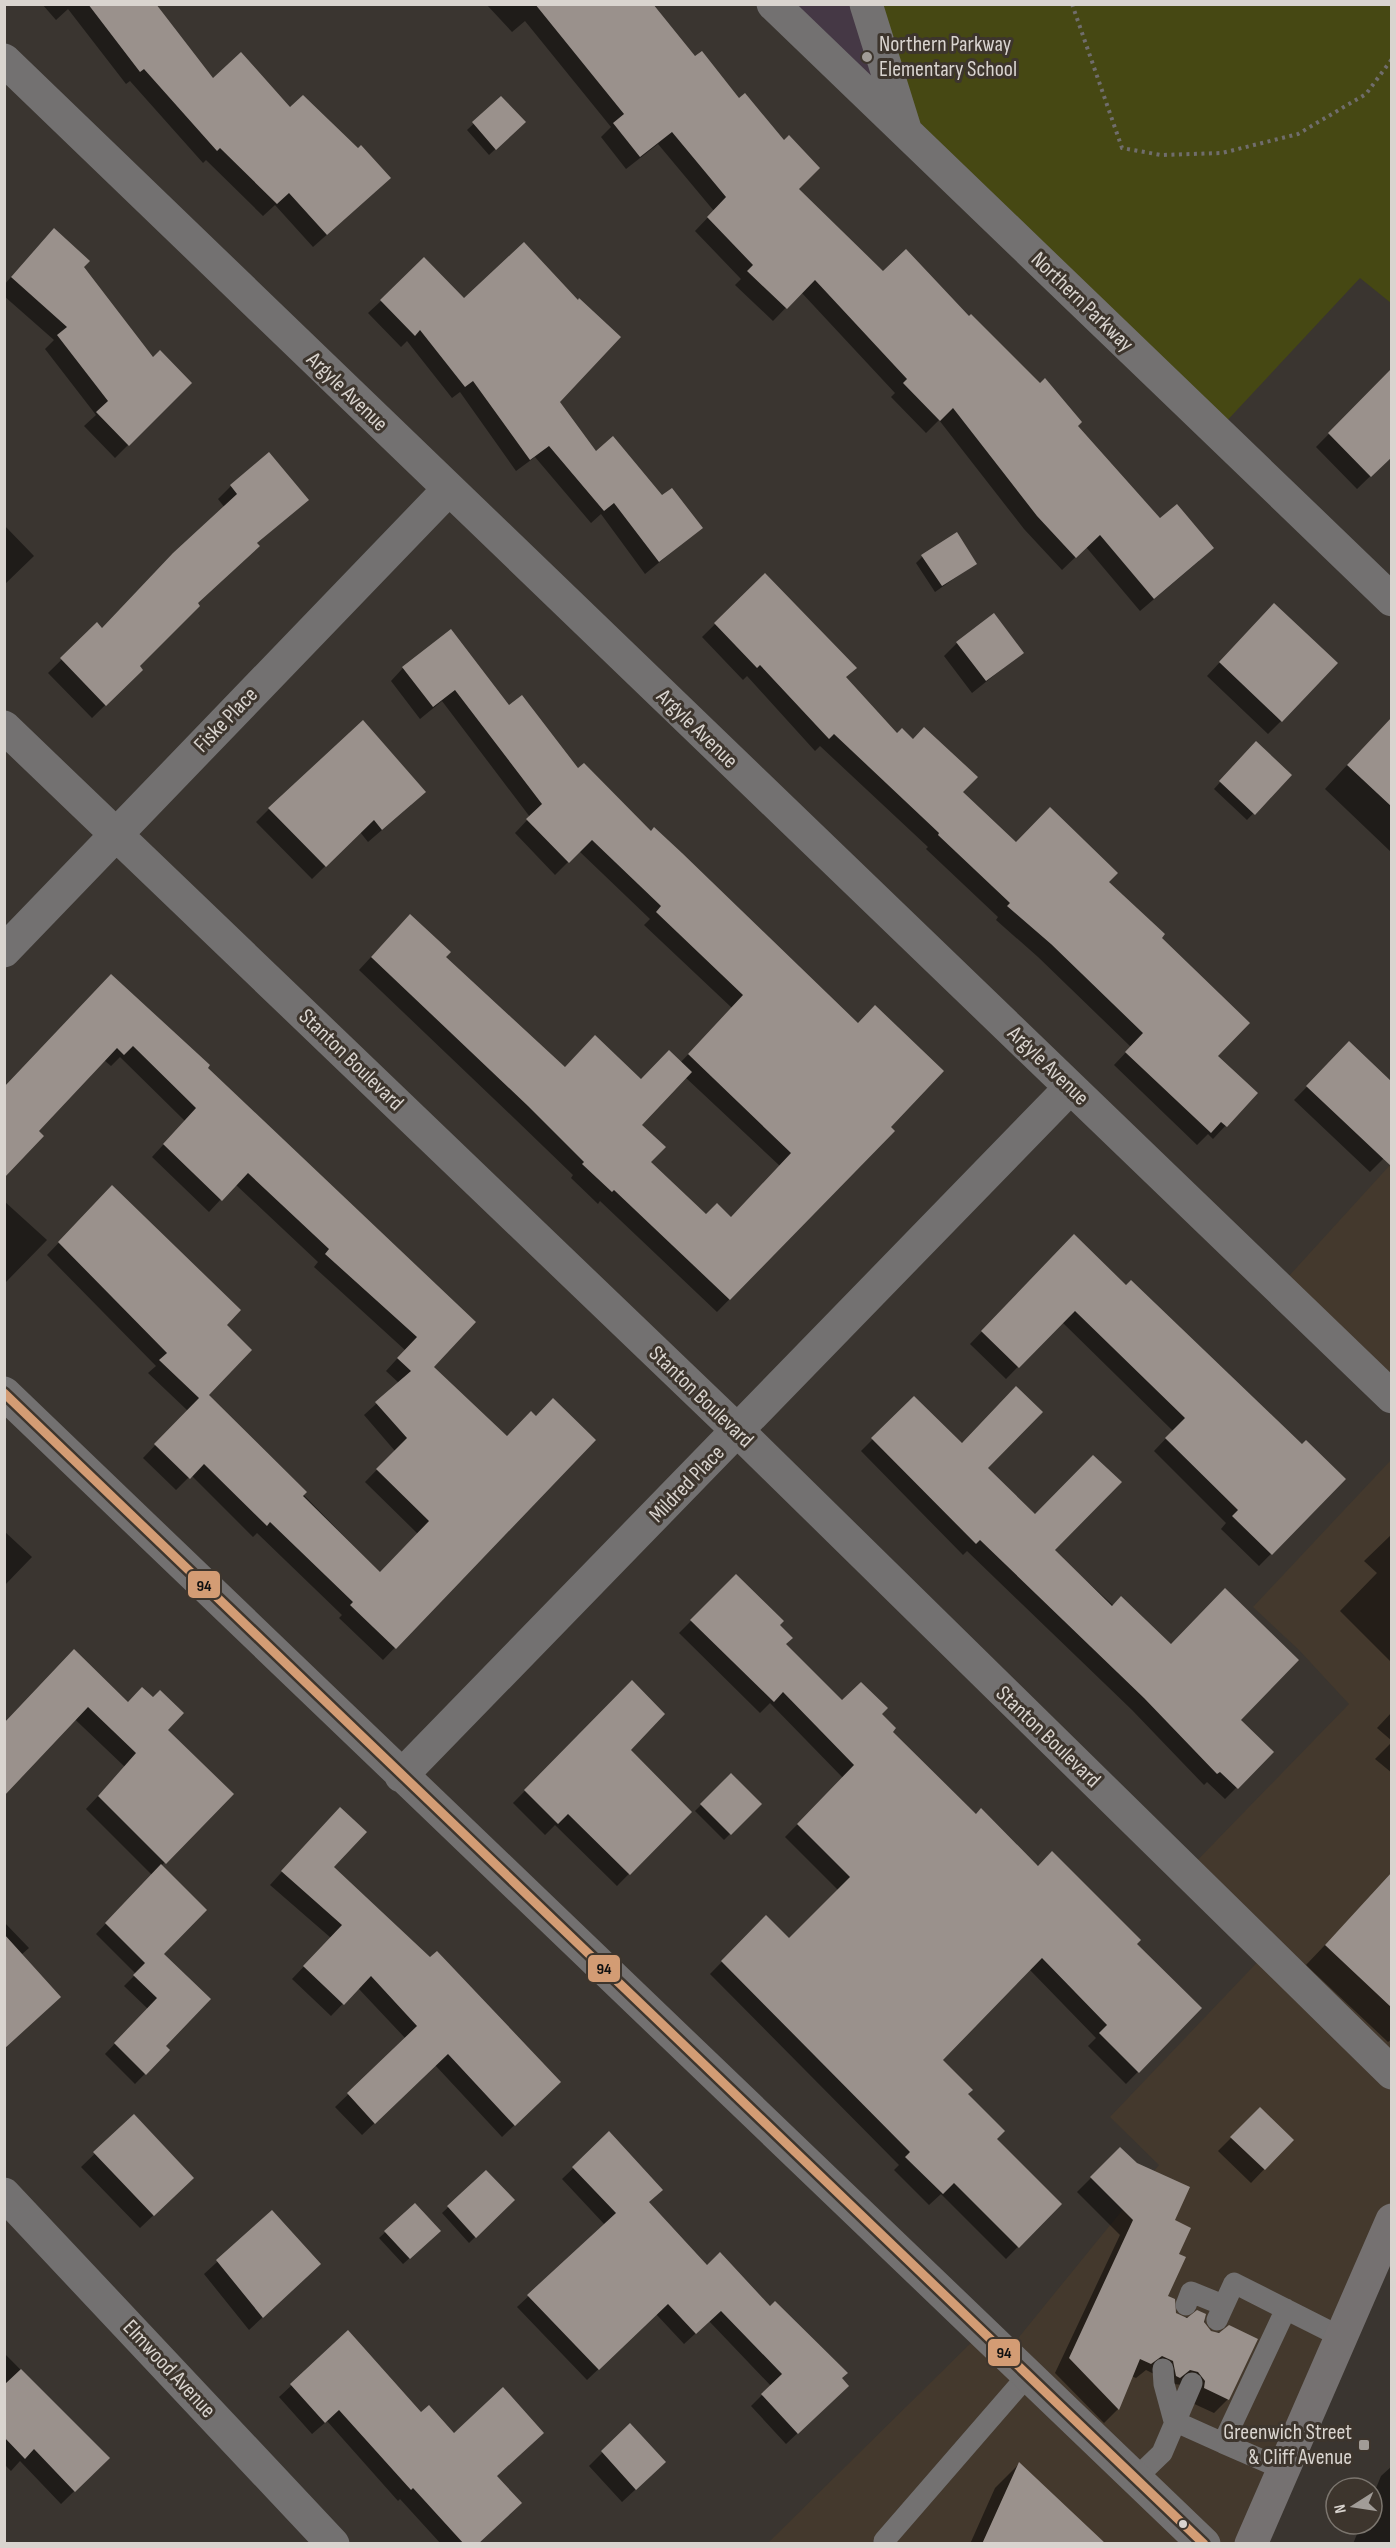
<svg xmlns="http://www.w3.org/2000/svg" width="1396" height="2548" font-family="'Sofia Sans Condensed',sans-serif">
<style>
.built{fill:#44392d}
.education{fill:#453845}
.green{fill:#464813}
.shadow{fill:#0007;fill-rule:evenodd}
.building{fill:#9a918c}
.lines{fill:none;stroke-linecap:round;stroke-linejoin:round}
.path{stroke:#706d6c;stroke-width:4;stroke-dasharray:3 4.5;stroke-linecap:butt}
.service{stroke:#737171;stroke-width:21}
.minor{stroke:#737171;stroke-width:33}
.primary{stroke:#757171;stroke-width:33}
.bus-1-casing{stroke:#3d352d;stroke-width:14}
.bus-1{stroke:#d39c74;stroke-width:9}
.poi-dot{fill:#a19c97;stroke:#3d352d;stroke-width:2}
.bus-dot{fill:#d9d4cf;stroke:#3d352d;stroke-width:2}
.labels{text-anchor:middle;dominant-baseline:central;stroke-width:6;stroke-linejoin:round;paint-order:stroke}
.poi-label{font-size:22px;fill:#d9d4cf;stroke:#3d352d;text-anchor:start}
.street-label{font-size:22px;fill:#d9d4cf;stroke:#3d352d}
.line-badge{stroke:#3d352d;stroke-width:2}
.pale-badge-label{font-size:16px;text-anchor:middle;font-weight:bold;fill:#111}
</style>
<rect width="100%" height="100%" fill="#3a3530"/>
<path class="built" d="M1391 1164V1397L1278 1288Z
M1391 1460V2236L1251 2543 767 2544 982 2332 1006 2353 1159 2165 1110 2117 1267 1952 1186 1872 1349 1704 1299 1650 1253 1607Z"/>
<path class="education" d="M781 5H873L907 110Z"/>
<path class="green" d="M873 5H1391V303L1360 278 1222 426 907 110Z"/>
<path class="shadow" d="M42 4H155L213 80 376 191 313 247 275 205 263 216 206 160 203 163 130 81 126 84 68 9 56 20Z
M486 4H651L797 189 883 273 1076 426 1199 561 1140 611 1086 547 1062 570 1024 529 939 420 926 433 891 397 895 393 801 292 773 321 735 285 741 279 695 231 714 211 658 144 626 169 601 137 611 127 525 21 512 32Z
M501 98 524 122 489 155 467 130Z
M41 243 82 267 153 359 190 383 115 458 84 426 96 415 45 349 54 340 4 296V285Z
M381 301 558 402 595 453 662 497 701 528 645 574 601 514 591 523 535 457 516 471 460 392 452 398 407 341 401 347 368 313Z
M1378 384 1392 455 1357 489 1316 447Z
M231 486 307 500 256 544 196 604 138 666 141 670 92 718 48 673 97 625 98 634 225 508 218 499Z
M4 525 34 556 4 585Z
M922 557 975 564 935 592 916 563Z
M765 575 844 678 897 735 1016 844 1107 882 1159 938 1216 1056 1256 1093 1213 1139 1208 1134 1197 1145 1114 1065 1131 1047 1038 957 996 920 998 917 926 849 928 847 820 746 815 751 747 676 743 680 702 637Z
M1261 618 1281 721 1268 734 1207 676Z
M957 643 1022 653 972 693 944 656Z
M403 668 509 707 578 770 893 1131 717 1312 600 1201 598 1204 571 1178 573 1175 515 1119 359 970 397 929 444 957 565 1069 641 1081 680 1063 732 1008 644 925 650 919 579 851 555 875 515 833 530 817 442 701 420 719 391 681ZM685 1077 780 1166 731 1218 706 1216 649 1162 640 1125Z
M1392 737V853L1325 789 1360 751Z
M1250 749 1290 775 1247 820 1214 789Z
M411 805 368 842 360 832 312 879 256 822 269 809Z
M99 988 206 1068 474 1322 432 1367 507 1438 536 1418 594 1440 383 1660 339 1618 342 1615 257 1533 253 1537 191 1475 176 1490 143 1458 188 1411 148 1373 156 1366 47 1255 112 1187 225 1325 207 1396 380 1573 418 1534 365 1482 395 1451 364 1415 399 1383 386 1371 405 1350 314 1267 318 1262 235 1184 209 1212 152 1157 185 1121 120 1057 111 1066 104 1060 37 1131 4 1176Z
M1349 1044 1392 1150 1370 1172 1294 1100Z
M4 1201 47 1240 6 1282 4 1280Z
M1074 1236 1126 1287 1301 1446 1344 1479 1259 1566 1221 1529 1226 1523 1154 1451 1173 1431 1062 1322 1006 1379 970 1344Z
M914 1398 986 1468 1053 1550 1272 1752 1225 1799 1207 1782 1204 1785 1132 1710 967 1551 963 1555 861 1451Z
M4 1531 32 1557 4 1586Z
M1392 1534V1663L1340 1611 1377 1573 1364 1561Z
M736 1576 778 1625 784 1644 842 1702 880 1714 891 1732 976 1816 1135 1944 1200 2008 1126 2084 1088 2046 1096 2038 1029 1969 941 2060 967 2095 995 2139 1060 2204 1006 2259 941 2194 929 2205 894 2170 899 2165 710 1974 766 1917 789 1940 839 1891 785 1837 843 1778 770 1703 760 1713 679 1633Z
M632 1682 629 1750 690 1812 617 1886 555 1825 545 1835 513 1803Z
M128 1703 166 1730 231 1794 161 1866 164 2046 168 2050 135 2084 105 2054 148 2009 124 1986 136 1974 96 1934 152 1875 86 1809 125 1767 62 1707Z
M1392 1712V1741L1377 1728Z
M1392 1742V1773L1375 1759Z
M731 1775 760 1804 724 1840 695 1811Z
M328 1821 332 1867 547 2094 502 2137 435 2065 362 2135 335 2107 406 2039 358 1988 331 2016 292 1979 331 1938 270 1885Z
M1379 1888 1392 1901V2039L1388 2042 1306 1965Z
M4 1922 29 1948 21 1955 4 2048Z
M1260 2109 1292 2140 1251 2183 1218 2151Z
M134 2116 179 2191 140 2228 81 2167Z
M609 2134 648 2203 707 2267 770 2308 836 2397 786 2444 751 2406 771 2386 709 2321 684 2344 656 2314 587 2380 517 2307 605 2225 562 2179Z
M1120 2149 1173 2221 1177 2255 1166 2297 1172 2308 1180 2318 1204 2315 1205 2328 1212 2333 1224 2332 1228 2399 1214 2413 1190 2402 1183 2385 1174 2384 1146 2370 1136 2378 1131 2376 1118 2409 1104 2423 1055 2373 1120 2235 1077 2192Z
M486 2172 513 2200 469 2243 442 2213Z
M415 2205 433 2237 403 2264 379 2238Z
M272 2212 306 2277 249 2330 204 2274Z
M348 2333 421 2415 496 2476 477 2544H441L400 2499 398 2501 327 2421 312 2434 279 2397Z
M4 2353 108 2458 61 2504 20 2461 11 2471 4 2464Z
M630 2425 651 2475 622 2502 589 2466Z
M1019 2464 1103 2544H970L995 2488Z
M1392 2466V2544H1353L1361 2524H1372V2498L1381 2476Z"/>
<path class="building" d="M88 4H156L213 78 241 52 290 107 303 95 358 148 361 145 391 178 327 235 289 193 277 204 220 148 217 151 144 69 140 72Z
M535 4H653L695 56 702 51 739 98 745 93 784 140 789 135 820 168 799 189 883 271 906 249 969 316 971 314 1040 383 1045 378 1082 422 1078 426 1160 518 1177 504 1214 548 1154 599 1100 535 1076 558 1037 516 953 408 940 421 903 383 907 379 815 280 787 309 747 271 753 265 707 217 726 197 672 132 640 157 613 123 624 114Z
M501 96 526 122 496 150 472 122Z
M54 228 90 261 84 267 153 357 160 350 192 383 129 446 96 412 108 401 57 335 67 327 11 277Z
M524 242 578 300 579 298 621 337 560 402 596 451 613 436 662 495 672 488 703 528 659 562 614 503 604 511 549 446 530 460 473 381 465 387 420 330 415 336 380 300 424 257 464 298Z
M1392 368V457L1371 477 1328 433Z
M269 452 309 500 257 543 260 546 198 603 200 606 140 666 143 670 106 706 60 658 97 622 102 628 173 553 237 494 230 485Z
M957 532 977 564 942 586 921 555Z
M765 573 857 668 846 677 897 733 902 728 913 739 924 727 978 777 963 792 1016 842 1050 807 1118 873 1109 882 1165 934 1162 938 1250 1023 1218 1056 1258 1093 1227 1127 1221 1122 1211 1133 1125 1052 1143 1033 1051 944 1007 906 1010 903 938 835 939 833 834 734 829 739 760 665 757 668 714 623Z
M1274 603 1338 663 1282 722 1219 662Z
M994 613 1024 653 986 681 956 642Z
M451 629 509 705 522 695 578 768 584 763 651 831 654 827 682 853 858 1023 875 1005 944 1071 891 1127 895 1131 730 1300 614 1190 612 1192 582 1164 584 1162 528 1106 371 957 410 914 451 952 446 957 565 1067 595 1035 641 1079 669 1050 692 1072 642 1125 666 1147 651 1162 706 1214 717 1203 731 1217 791 1153 688 1054 743 995 656 912 661 906 592 840 569 863 526 819 542 804 455 690 433 707 402 667Z
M1392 717V807L1347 765Z
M363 720 426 792 382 830 374 820 326 867 268 808Z
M1256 741 1292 775 1255 815 1219 781Z
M111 974 210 1065 208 1068 476 1322 434 1367 507 1436 531 1411 536 1416 553 1398 596 1440 396 1649 350 1605 353 1602 270 1522 267 1526 204 1464 190 1479 154 1444 199 1398 159 1360 167 1353 58 1242 112 1185 241 1310 227 1325 252 1350 209 1395 307 1492 303 1496 380 1572 429 1521 376 1469 407 1438 375 1402 411 1371 397 1358 417 1337 325 1254 329 1249 248 1173 222 1201 163 1144 196 1108 133 1046 124 1055 117 1048 39 1131 44 1136 4 1178V1087Z
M1349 1041 1392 1082V1167L1306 1086Z
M1074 1234 1126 1285 1131 1280 1302 1444 1306 1440 1346 1479 1272 1555 1232 1516 1238 1510 1165 1438 1185 1418 1075 1311 1019 1368 981 1331Z
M1016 1386 1043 1412 988 1468 1035 1514 1093 1455 1122 1482 1055 1550 1112 1606 1121 1596 1171 1644 1225 1588 1299 1660 1241 1720 1274 1752 1238 1789 1220 1772 1217 1774 1144 1698 980 1540 976 1544 871 1438 914 1396 962 1443Z
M736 1574 784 1621 780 1625 793 1638 786 1644 842 1700 861 1682 888 1708 882 1714 896 1728 893 1732 976 1814 981 1808 1038 1866 1052 1851 1141 1940 1137 1944 1202 2008 1139 2073 1099 2033 1107 2025 1042 1958 943 2060 973 2090 968 2094 1005 2131 997 2139 1062 2204 1019 2248 954 2183 943 2194 905 2157 910 2152 721 1961 766 1915 789 1938 850 1877 797 1824 854 1765 783 1692 774 1702 690 1620Z
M74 1649 128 1702 142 1687 153 1697 160 1690 184 1713 168 1730 234 1794 166 1864 98 1796 136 1753 88 1707 4 1796V1723Z
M632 1680 665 1714 631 1750 692 1812 630 1875 568 1814 558 1824 524 1790Z
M731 1773 762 1804 731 1835 700 1804Z
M340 1807 367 1832 334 1867 430 1957 437 1951 561 2082 515 2126 448 2054 375 2124 347 2093 417 2026 371 1976 344 2005 303 1966 342 1925 281 1871Z
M161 1864 207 1910 164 1954 211 1999 166 2046 170 2050 146 2075 114 2043 157 1998 133 1975 145 1963 105 1923Z
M1392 1872V2008L1325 1945Z
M4 1934 61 1997 4 2049Z
M1260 2107 1294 2140 1265 2170 1230 2137Z
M134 2114 194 2178 154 2216 93 2152Z
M609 2131 663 2190 649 2202 707 2265 720 2252 770 2306 775 2301 848 2373 842 2378 849 2386 798 2434 761 2394 782 2374 721 2311 696 2334 668 2304 599 2370 527 2295 616 2213 572 2167Z
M1120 2147 1137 2163 1190 2187 1175 2220 1191 2228 1179 2254 1186 2257 1168 2296 1175 2299 1176 2313 1187 2318 1197 2310 1206 2314 1204 2322 1211 2331 1219 2333 1229 2325 1258 2339 1229 2400 1204 2388 1205 2381 1198 2372 1190 2370 1180 2378 1176 2376 1173 2361 1162 2356 1151 2364 1140 2359 1119 2410 1069 2358 1133 2220 1090 2177Z
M486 2170 515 2200 476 2238 447 2206Z
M415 2203 441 2231 410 2259 384 2231Z
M272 2210 321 2264 263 2318 216 2260Z
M348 2330 421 2412 429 2405 454 2433 503 2387 544 2433 497 2476 522 2503 478 2544H464L413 2488 411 2490 339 2410 325 2423 290 2384Z
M21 2369 110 2458 75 2492 34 2449 25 2459 4 2437V2385Z
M630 2423 666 2462 636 2490 601 2451Z
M1019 2462 1106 2544H982Z"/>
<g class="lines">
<path class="path" d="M1072 4 1122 148 1161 155 1222 153 1298 134 1366 94 1392 59"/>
<path class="service" d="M1186 2305 1191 2292 1223 2305
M1217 2320 1234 2283 1341 2337
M1163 2369 1164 2384 1174 2421 1223 2443 1286 2309
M1223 2443 1283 2469
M1136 2478 1162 2453 1192 2383
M884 2541 1028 2375"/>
<path class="minor" d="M773 4 1392 600
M866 4 905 129
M4 60 1392 1397
M4 727 738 1431 1392 2073
M4 951 448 490
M4 1393 1204 2544
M401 1776 1070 1088
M4 2194 333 2544"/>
<path class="primary" d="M1251 2544 1392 2220"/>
<g class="bus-1-casing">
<path id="bus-1" d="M4 1393 1204 2544"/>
</g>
<use href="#bus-1" class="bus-1"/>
</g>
<g class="poi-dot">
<circle cx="867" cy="57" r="6"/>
<rect x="1358" y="2439" width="12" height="12" rx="3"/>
</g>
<circle class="bus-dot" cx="1183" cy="2524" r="5"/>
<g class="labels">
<g class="poi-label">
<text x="879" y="44">Northern Parkway<tspan x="879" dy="25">Elementary School</tspan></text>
<text x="1352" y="2432" text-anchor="end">Greenwich Street<tspan x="1352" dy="25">&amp; Cliff Avenue</tspan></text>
</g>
<g class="street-label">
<text transform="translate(1082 302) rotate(44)">Northern Parkway</text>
<text transform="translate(347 392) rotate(44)">Argyle Avenue</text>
<text transform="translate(226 720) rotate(-46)">Fiske Place</text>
<text transform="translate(697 729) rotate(44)">Argyle Avenue</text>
<text transform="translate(351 1060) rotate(44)">Stanton Boulevard</text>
<text transform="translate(1048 1066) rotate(44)">Argyle Avenue</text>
<text transform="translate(701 1397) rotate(44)">Stanton Boulevard</text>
<text transform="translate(687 1484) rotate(-46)">Mildred Place</text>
<text transform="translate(1048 1737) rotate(44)">Stanton Boulevard</text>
<text transform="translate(169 2369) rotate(47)">Elmwood Avenue</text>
</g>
</g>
<g class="line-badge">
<rect x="187" y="1570" width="34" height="29" rx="6" fill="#d39c74"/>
<rect x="587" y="1954" width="34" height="29" rx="6" fill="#d39c74"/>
<rect x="987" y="2338" width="34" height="29" rx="6" fill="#d39c74"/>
</g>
<g class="pale-badge-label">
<text x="204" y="1591">94</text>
<text x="604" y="1974">94</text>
<text x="1004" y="2358">94</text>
</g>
<rect width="1396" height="2548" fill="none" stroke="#d9d4cf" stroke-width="12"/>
<g transform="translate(1354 2506) rotate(258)"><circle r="28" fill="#3d352d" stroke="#7b756e" stroke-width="1.5"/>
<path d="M0-4.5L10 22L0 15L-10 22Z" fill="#a19c97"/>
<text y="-9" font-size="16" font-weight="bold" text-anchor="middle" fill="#d9d4cf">N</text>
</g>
</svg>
